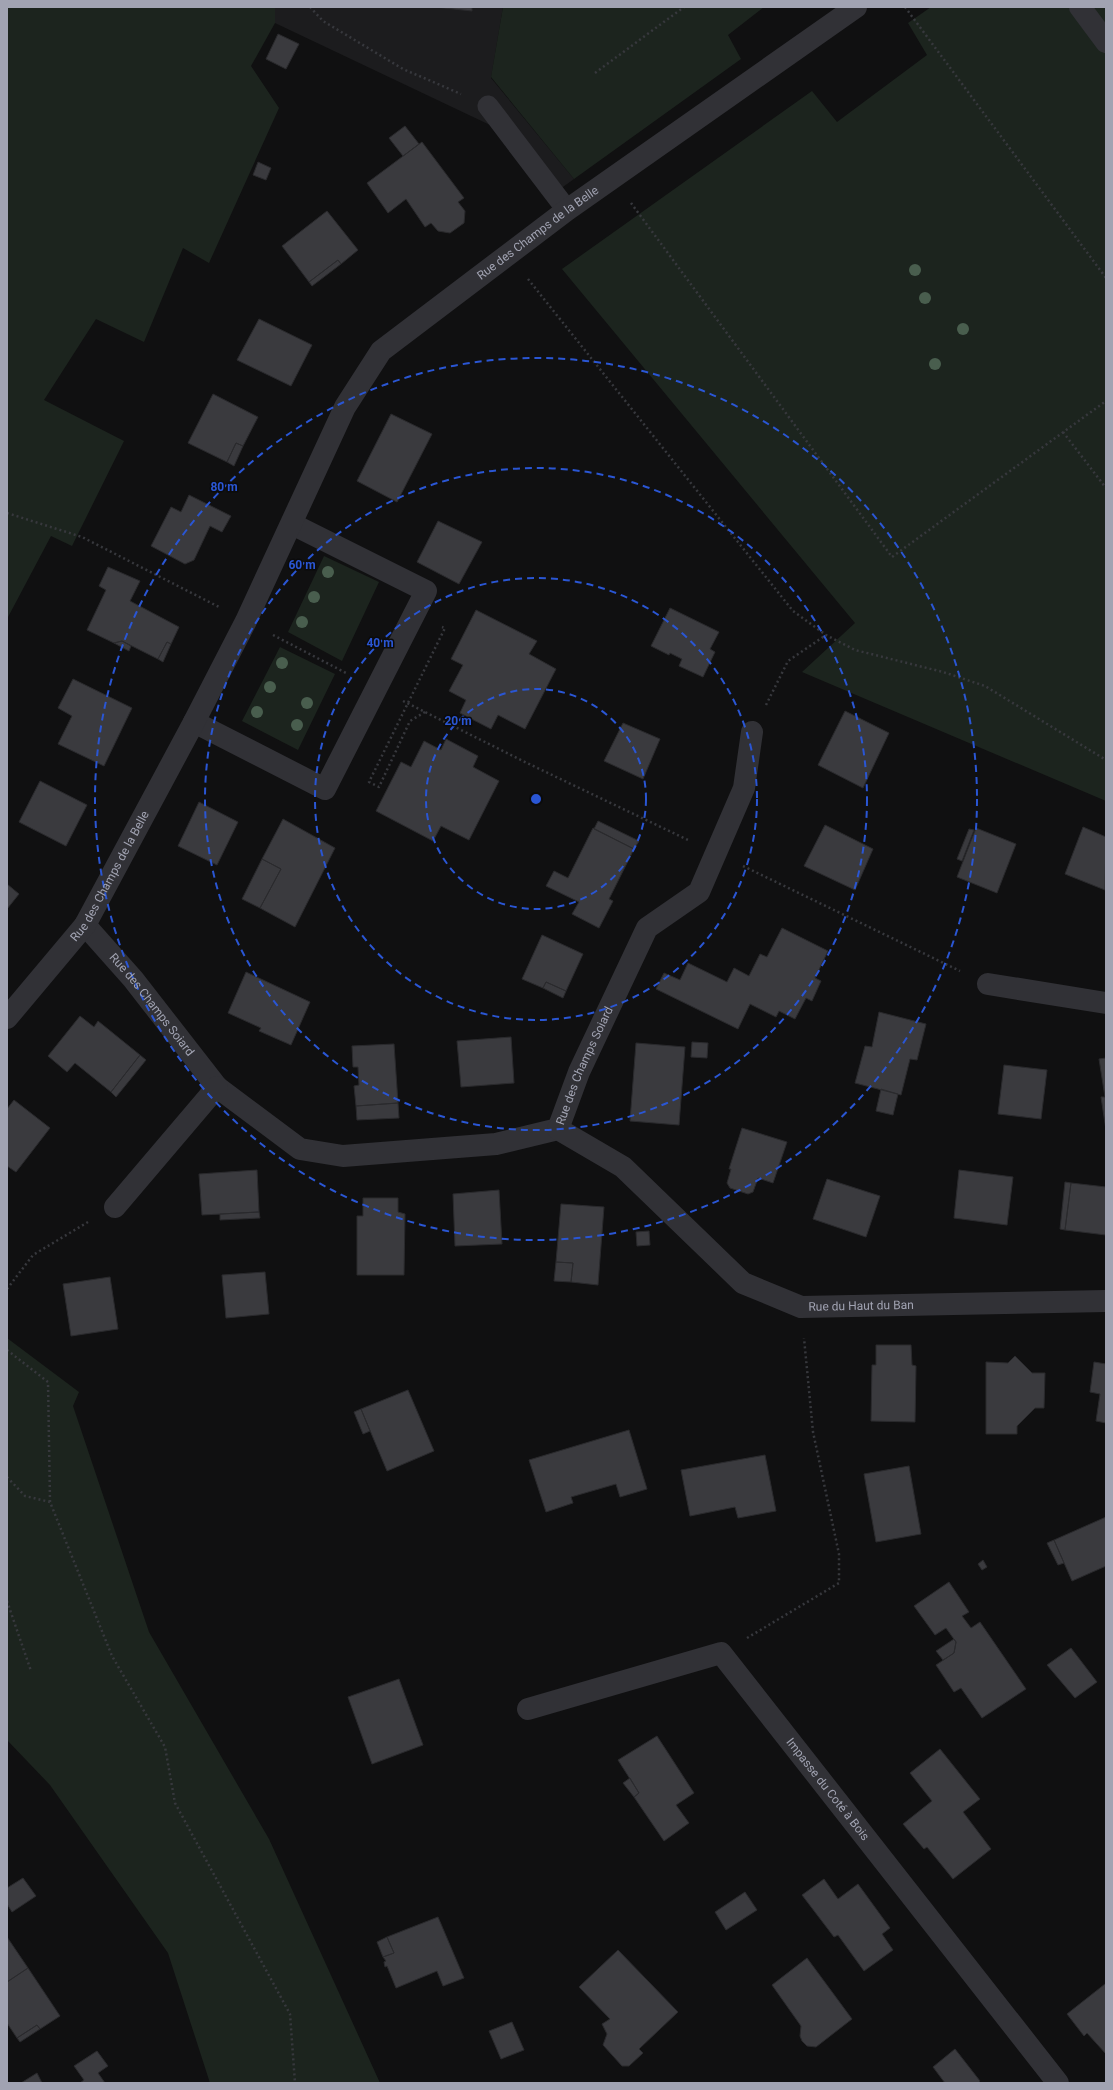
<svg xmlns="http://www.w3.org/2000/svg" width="1113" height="2090" font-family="Roboto,sans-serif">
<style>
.built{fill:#1c1c1e}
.green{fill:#1c241e}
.building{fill:#3a3a3e;stroke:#2a2a2d}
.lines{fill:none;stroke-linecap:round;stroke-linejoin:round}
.path{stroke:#37383d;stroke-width:2.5;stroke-dasharray:2 3;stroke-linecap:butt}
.lane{stroke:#313136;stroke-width:21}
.street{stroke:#313136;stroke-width:22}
.tree{fill:#495e4e}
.ring{fill:none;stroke:#2a56d4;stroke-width:2;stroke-dasharray:7 5}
.labels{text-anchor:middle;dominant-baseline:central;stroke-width:3;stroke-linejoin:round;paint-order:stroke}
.street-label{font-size:12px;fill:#a1a3b2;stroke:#0b0b0c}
.centre{fill:#2a56d4;stroke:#0b0b0c;stroke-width:2}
.ring-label{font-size:12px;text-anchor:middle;font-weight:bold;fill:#2a56d4;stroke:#0b0b0c;stroke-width:3;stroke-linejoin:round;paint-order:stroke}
</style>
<rect width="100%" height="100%" fill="#101011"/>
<path class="built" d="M147 7H503L491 78 574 179 546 199 490 125 275 23Z"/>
<path class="green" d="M7 7H275V23L251 66 279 108 209 263 183 248 144 342 96 319 44 400 124 441 72 546 51 536 7 619Z
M503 7H764L728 35 741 59 574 179 491 77Z
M931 7H1106V801L802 672 855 623 562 269 812 91 837 122 927 55 908 23Z
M324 556 379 582 342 661 288 632Z
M280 647 335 674 298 750 242 721Z
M7 1338 79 1392 73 1406 149 1632 269 1839 380 2083H210L168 1953 50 1785 7 1740Z"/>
<path class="building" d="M435 7H472V11Z
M278 34 299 44 286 69 266 59Z
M405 126 419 144 403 156 389 138Z
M422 142 464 198 458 202 465 211 464 223 450 233 438 231 431 223 425 227 406 199 388 213 367 183Z
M258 162 271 168 266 180 253 175Z
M327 211 358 250 341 264 338 260 309 282 282 246Z
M338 260 341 264 312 286 309 282Z
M259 319 312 345 291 386 237 360Z
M213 394 258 417 243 446 236 443 227 462 188 443Z
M391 414 432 434 397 502 357 481Z
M236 443 243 446 234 466 227 462Z
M189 495 231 516 222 532 210 526 194 560 185 564 151 546 171 507 181 512Z
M438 521 482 542 459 584 417 562Z
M108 567 140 581 130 601 179 627 171 644 167 642 158 659 122 641 114 643 87 630 106 590 99 586Z
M670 608 719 632 710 649 715 652 703 677 679 666 682 659 670 653 669 655 651 646Z
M476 610 537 641 529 654 556 669 525 729 498 715 491 729 460 713 466 700 449 691 463 665 451 659Z
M122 641 131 646 129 651 114 643Z
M167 642 171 644 163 662 158 659Z
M73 679 132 708 104 766 58 744 72 716 58 708Z
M845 711 889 733 863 788 818 765Z
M623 723 660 739 643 779 604 761Z
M446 739 478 756 473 767 499 781 469 840 441 826 433 841 376 811 401 762 411 767 424 741 441 750Z
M40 781 87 805 66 846 19 822Z
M199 802 238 822 217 865 178 846Z
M283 819 335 848 295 927 260 908 281 869 262 859Z
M598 821 639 841 634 849 594 829Z
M825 825 873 849 855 890 804 866Z
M1083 827 1106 837 1105 890 1065 874Z
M593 828 634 849 609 899 613 901 599 928 572 914 579 902 546 886 554 871 568 878Z
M976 828 1016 844 997 893 957 877Z
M969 829 974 830 962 861 957 859Z
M262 859 281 869 260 908 242 899Z
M7 884 19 894 7 909Z
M782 928 828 951 815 978 821 981 812 1001 806 998 795 1019 779 1011 776 1017 750 1004 738 1029 656 989 664 973 680 980 688 963 727 982 734 968 749 976 760 954 767 957Z
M542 935 583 954 566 991 546 982 543 988 522 979Z
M246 972 310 1002 291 1045 259 1031 261 1028 228 1013Z
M546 982 566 991 563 998 543 988Z
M879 1012 926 1024 917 1060 910 1059 901 1095 855 1083 865 1046 872 1047Z
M80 1016 94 1027 98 1021 140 1055 111 1092 75 1063 67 1072 48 1056Z
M511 1037 514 1083 461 1087 457 1041Z
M692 1042 708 1043 707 1058 691 1057Z
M636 1043 685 1047 679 1125 630 1121Z
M394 1044 398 1103 356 1106 354 1086 359 1085 358 1067H353L352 1046Z
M140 1055 146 1060 116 1097 111 1092Z
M1106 1058V1097H1105L1099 1059Z
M1004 1065 1047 1070 1041 1119 998 1114Z
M881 1089 898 1094 893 1115 876 1111Z
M1101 1097H1106V1130Z
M14 1100 50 1128 16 1172 7 1166V1109Z
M398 1103 399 1118 357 1120 356 1106Z
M742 1128 787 1142 773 1183 758 1178 753 1192 748 1194 730 1188 727 1183 731 1169H729Z
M257 1170 259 1212 202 1215 199 1174Z
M959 1170 1013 1177 1007 1225 954 1218Z
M827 1179 880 1196 866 1237 813 1219Z
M1065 1182 1071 1183 1065 1230 1060 1229Z
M1071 1183 1106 1187V1235L1065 1230Z
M499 1190 502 1244 455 1246 453 1194Z
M363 1198H398V1212L405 1214 404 1275H357V1216H363Z
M561 1204 604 1207 598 1285 571 1282 573 1263 556 1262Z
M259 1212 260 1218 220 1220V1214Z
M649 1231 650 1245 637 1246 636 1232Z
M556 1262 573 1263 571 1282 554 1281Z
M265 1272 269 1314 226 1318 222 1275Z
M110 1277 118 1329 71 1336 63 1284Z
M876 1345H911L912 1365 916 1366 915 1422 871 1421 872 1365H876Z
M1015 1356 1032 1373H1045L1044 1408H1035L1017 1426V1434H986V1362L1008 1363Z
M1094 1362 1106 1364V1423L1096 1421 1100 1394 1090 1392Z
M408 1390 434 1451 387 1471 361 1409Z
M361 1409 370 1431 363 1434 354 1412Z
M629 1430 647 1489 620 1497 616 1484 571 1497 573 1503 546 1512 529 1460Z
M765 1455 776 1511 738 1518 735 1507 690 1516 681 1470Z
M909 1466 921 1534 876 1542 864 1474Z
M1106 1517V1566L1072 1581 1054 1540Z
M1054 1540 1064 1563 1058 1565 1047 1543Z
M983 1560 987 1567 982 1570 978 1564Z
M949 1582 969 1612 962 1616 971 1628 980 1622 1026 1689 982 1718 961 1688 954 1692 936 1665 954 1653 956 1642 946 1628 935 1635 914 1606Z
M954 1639 956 1642 954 1653 943 1660 936 1651Z
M1071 1648 1097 1682 1075 1698 1047 1665Z
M399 1679 423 1745 372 1764 348 1697Z
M657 1736 694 1793 676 1805 689 1823 664 1841 634 1797 639 1793 618 1760Z
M940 1749 980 1799 963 1812 991 1849 953 1879 927 1847 924 1849 903 1824 932 1801 910 1773Z
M630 1778 639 1793 634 1797 623 1783Z
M23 1878 36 1896 12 1912 7 1904V1888Z
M824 1879 838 1899 858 1884 890 1928 882 1934 893 1950 864 1971 838 1935 834 1937 802 1895Z
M745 1892 757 1910 726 1930 715 1912Z
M438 1917 464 1978 443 1986 437 1971 396 1988 387 1966 385 1967 384 1962 386 1961 383 1957 394 1953 387 1937Z
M7 1937 28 1968 7 1982Z
M387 1937 394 1953 383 1957 377 1942Z
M618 1950 678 2012 639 2049 643 2053 629 2066H622L603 2045 607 2034 602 2024 610 2019 579 1987Z
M807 1958 852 2019 816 2047 807 2046 802 2041 800 2036 801 2026 772 1985Z
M28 1968 60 2016 40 2029 37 2025 17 2038 7 2023V1982Z
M1105 1984 1106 1986V2054L1087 2033 1084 2036 1067 2014Z
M512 2022 524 2050 501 2059 489 2031Z
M37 2025 40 2029 20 2042 17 2038Z
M955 2049 980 2081 978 2083H945L933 2067Z
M97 2051 108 2066 98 2073 105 2083H80L84 2080 74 2066Z
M37 2073 42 2083H21Z"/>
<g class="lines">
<path class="path" d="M310 7 323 21 403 69 461 94
M905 7 1106 278
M595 73 684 7
M631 203 892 557 1106 401
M528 279 793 611 826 635 855 650 943 672 985 686 1106 760
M1063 432 1106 488
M7 513 82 537 219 607
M273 635 348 674
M403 701 527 763 688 840
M766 705 788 661 826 635
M425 712 410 721 379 787 369 782 445 628 442 627
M743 866 960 971
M7 1289 33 1255 88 1222
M7 1350 48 1382 50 1502 112 1656 165 1747 175 1803 290 2014 295 2083
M7 1477 25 1496 50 1502
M7 1601 31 1671
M747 1638 839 1583V1554L813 1432 804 1338"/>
<path class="lane" d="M488 106 567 210"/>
<g class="street">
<path d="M1080 7 1106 42"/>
<path d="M194 722 325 789 426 591 292 524"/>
<path id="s1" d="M85 925 133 979 217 1087 300 1149 343 1156 496 1144 558 1129 579 1072 647 928 699 892 744 788 752 732"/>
<path d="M988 984 1106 1003"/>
<path id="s2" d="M7 1018 85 925 194 722 246 621 345 407 381 351 567 210 856 7"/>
<path id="s3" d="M558 1129 623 1167 743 1283 801 1307 1106 1301"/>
<path d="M115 1207 217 1087"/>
<path id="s4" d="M528 1709 721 1653 1058 2083"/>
</g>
</g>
<g class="tree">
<circle cx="915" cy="270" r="6"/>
<circle cx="925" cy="298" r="6"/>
<circle cx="963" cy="329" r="6"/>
<circle cx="935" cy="364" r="6"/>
<circle cx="328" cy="572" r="6"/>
<circle cx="314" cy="597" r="6"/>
<circle cx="302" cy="622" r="6"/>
<circle cx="282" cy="663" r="6"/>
<circle cx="270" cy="687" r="6"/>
<circle cx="307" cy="703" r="6"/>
<circle cx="257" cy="712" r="6"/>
<circle cx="297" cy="725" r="6"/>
</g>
<g class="ring">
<circle cx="536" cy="799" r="110"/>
<circle cx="536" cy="799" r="221"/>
<circle cx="536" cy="799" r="331"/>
<circle cx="536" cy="799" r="441"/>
</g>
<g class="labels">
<g class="street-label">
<text stroke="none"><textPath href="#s2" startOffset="964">Rue des Champs de la Belle</textPath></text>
<text stroke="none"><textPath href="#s2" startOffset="176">Rue des Champs de la Belle</textPath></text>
<text stroke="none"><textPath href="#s1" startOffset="104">Rue des Champs Soiard</textPath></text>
<text stroke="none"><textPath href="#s1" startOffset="642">Rue des Champs Soiard</textPath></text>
<text stroke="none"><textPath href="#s3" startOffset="365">Rue du Haut du Ban</textPath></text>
<text stroke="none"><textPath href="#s4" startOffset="374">Impasse du Coté à Bois</textPath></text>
</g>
</g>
<circle cx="536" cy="799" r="6" class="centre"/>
<g class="ring-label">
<text x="224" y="491">80 m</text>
<text x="302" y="569">60 m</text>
<text x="380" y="647">40 m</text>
<text x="458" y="725">20 m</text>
</g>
<rect width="1113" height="2090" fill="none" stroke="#a1a3b2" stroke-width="16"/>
</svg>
